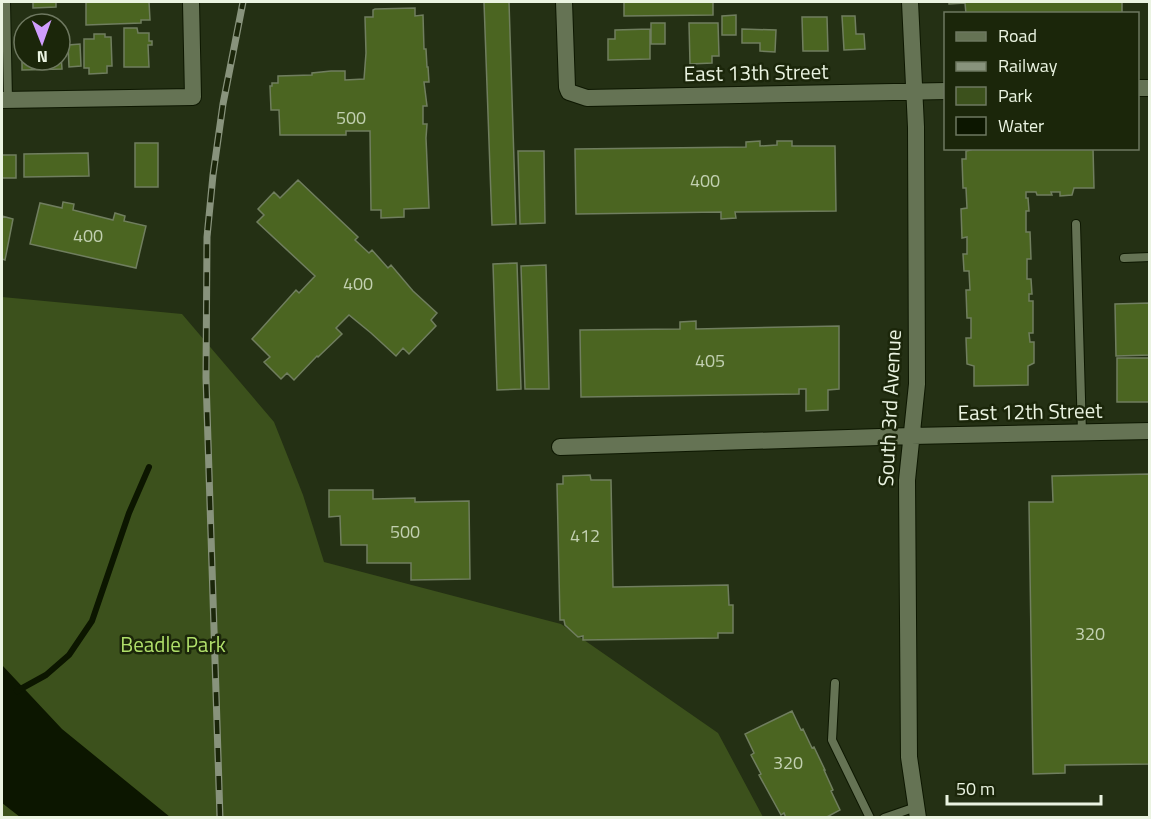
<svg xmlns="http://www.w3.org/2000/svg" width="1151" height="819" font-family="'Titillium Web',sans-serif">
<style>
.green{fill:#3c511c}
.water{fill:#0c1600}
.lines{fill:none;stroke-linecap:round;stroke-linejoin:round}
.stream{stroke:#0c1600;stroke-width:6}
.building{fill:#4b6521;stroke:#707e5f;stroke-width:1.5}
.lane-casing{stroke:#0d1700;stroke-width:10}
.street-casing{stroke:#0d1700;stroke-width:18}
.lane{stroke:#657354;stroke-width:8}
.street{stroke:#657354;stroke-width:16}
.rail-casing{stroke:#88937c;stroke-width:7}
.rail{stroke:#1b260a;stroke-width:4.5;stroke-dasharray:14;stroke-linecap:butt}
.labels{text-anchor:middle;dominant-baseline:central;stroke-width:5;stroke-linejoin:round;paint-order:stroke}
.number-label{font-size:18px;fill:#c2d0b1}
.street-label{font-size:21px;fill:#eaf3e1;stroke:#1b260a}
.park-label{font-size:21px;fill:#b0df6a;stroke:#1b260a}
</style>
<rect width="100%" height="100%" fill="#243014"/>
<path class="green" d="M2 297 182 314 274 422 303 495 324 562 561 624 718 733 763 817H2Z"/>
<path class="water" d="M2 665 62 729 170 817H20L2 803Z"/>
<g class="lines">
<path class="stream" d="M17 691 46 675 69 655 92 621 129 513 149 467"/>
</g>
<path class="building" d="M33 2H56V7L33 8Z
M86 2H149L150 20H141V23L86 25Z
M484 2H509L516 224 492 225Z
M624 2H713V15L624 16Z
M949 2H1122V14H966L965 3 949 4Z
M415 8V16L423 15 424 49H426L427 67H428L429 82H424L427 106H423V124H427L426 138 429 208 404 209V217L381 218V210H371L370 131H346V135H280L279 110H271L270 86H272V83H278V76L312 75V73L331 71H345V80L364 79 366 53 365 17H373V10L375 9Z
M736 15V35H722V16Z
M842 16H855L856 34H864L865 49 844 50Z
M802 17H827L828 51H803Z
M651 23H665V44H651Z
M689 23H718L719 56H712V63L690 64Z
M124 28H137L138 33H149V41H152V45H148L149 67H124Z
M650 29V59L608 60V39H615V30Z
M742 29 776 30 775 52 760 51V43H742Z
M94 34H105V37H111L112 66H107V73L89 74V68H84V39H94Z
M60 40 62 69 22 70V41H24V60H60Z
M80 44 81 66 69 67 68 45Z
M760 141V146L777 145V141H792V146H835L836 211 735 212 736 218 721 219V212L576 214 575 149 746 147V142Z
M135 143H158V187H135Z
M971 148H1093L1094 188H1074L1072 195 1060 196V192H1051L1052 195H1037L1036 192H1026V198H1028L1029 211H1026V232H1030L1031 259H1027V279H1031L1032 294H1029V301H1033V333H1029L1030 342H1034V363L1028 366V385L974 386V366L967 364 966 338H971V318H967L966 290H970L969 271H964L963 254H967V237L962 238 961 209 967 208 966 188H963L962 159H966V151L971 150Z
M518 151H544L545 223 520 224Z
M88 153 89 176 24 177V154Z
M2 155H16V178H2Z
M298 180 358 237 355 240 369 253 372 250 388 268 391 265 413 291 437 313 431 320 436 326 409 354 403 348 396 356 371 333 349 315 336 328 342 334 318 357 317 356 294 380 287 373 281 379 264 362 270 357 252 339 296 290 299 293 315 276 257 222 264 215 258 209 274 192 280 198Z
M63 202 74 204 73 210 113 220 115 213 125 216 124 221 146 226 136 268 30 244 40 203 62 208Z
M2 216 13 219 5 260 2 259Z
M517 263 521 389 497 390 493 264Z
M546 265 549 389H525L521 266Z
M1150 303V355L1116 356 1115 304Z
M696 321V329L839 326V389L828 390V410L806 411V389H799V394L581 397 580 330 680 329V322Z
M1117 358H1150V402H1117Z
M1150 474V764L1065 765V773L1033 774 1029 502H1053L1052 476Z
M590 475 591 480H611L613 587 728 585 729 605H733V633H718V638L583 640V636L578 637 565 625 564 620H560L557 484H563V476Z
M329 490H373V499L415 498V502L469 501 470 579 411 580V563H367V545H341L340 516 329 517Z
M792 711 801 730 803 729 812 748 814 747 825 770H824L833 790 831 791 840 810 825 818H786L784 813 781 815 759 775 761 774 751 755 754 753 745 734Z"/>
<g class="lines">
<g class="lane-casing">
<path id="lane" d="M6 2 8 100
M1076 224 1082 433
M1124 258 1150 257
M835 683 832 740 870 818
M884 818 916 807"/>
</g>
<g class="street-casing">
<path id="street" d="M564 2 567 87 569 92 587 98 946 91
M910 2 916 127 917 384 907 480 909 757 918 818
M1138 88H1150
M2 100 193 97 191 2
M560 447 911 436 1150 431"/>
</g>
<use href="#lane" class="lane"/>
<use href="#street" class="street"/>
<g class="rail-casing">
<path id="rail" d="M220 818 206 378 207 237 213 175 223 104 243 2"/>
</g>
<use href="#rail" class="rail"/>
</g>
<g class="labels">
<g class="number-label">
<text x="351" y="117">500</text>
<text x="705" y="180">400</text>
<text x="88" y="235">400</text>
<text x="358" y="283">400</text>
<text x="710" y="360">405</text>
<text x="405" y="531">500</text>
<text x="585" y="535">412</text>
<text x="1090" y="633">320</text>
<text x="788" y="762">320</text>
</g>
<g class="street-label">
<text transform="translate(756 72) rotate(-1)">East 13th Street</text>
<text transform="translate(889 408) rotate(-87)">South 3rd Avenue</text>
<text transform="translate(1030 411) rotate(-1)">East 12th Street</text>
</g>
<g class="park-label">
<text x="173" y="644">Beadle Park</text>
</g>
</g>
<rect width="1151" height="819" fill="none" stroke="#eaf3e1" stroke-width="6"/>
<rect x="944" y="12" width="195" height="138" fill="#1b260a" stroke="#6e7860" stroke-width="1.5"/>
<rect x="956" y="32" width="30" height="9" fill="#657354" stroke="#6e7860" stroke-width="1.5"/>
<text x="998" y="42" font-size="18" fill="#eaf3e1">Road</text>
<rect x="956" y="62" width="30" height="9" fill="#88937c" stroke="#6e7860" stroke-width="1.5"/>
<text x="998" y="72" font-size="18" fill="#eaf3e1">Railway</text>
<rect x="956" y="87" width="30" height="18" fill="#3c511c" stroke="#6e7860" stroke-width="1.5"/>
<text x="998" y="102" font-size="18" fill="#eaf3e1">Park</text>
<rect x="956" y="117" width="30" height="18" fill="#0c1600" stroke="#6e7860" stroke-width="1.5"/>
<text x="998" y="132" font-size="18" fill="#eaf3e1">Water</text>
<g transform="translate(42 42) rotate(179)"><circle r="28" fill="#1b260a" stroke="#6e7860" stroke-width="1.5"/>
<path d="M0-4.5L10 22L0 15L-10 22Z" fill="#d09dfe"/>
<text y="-9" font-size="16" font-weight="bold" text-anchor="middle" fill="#eaf3e1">N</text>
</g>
<path d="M947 795v9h154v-9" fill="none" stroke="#eaf3e1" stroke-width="3"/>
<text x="956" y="795" font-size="18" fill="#eaf3e1" stroke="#1b260a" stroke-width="4.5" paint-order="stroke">50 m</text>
</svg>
